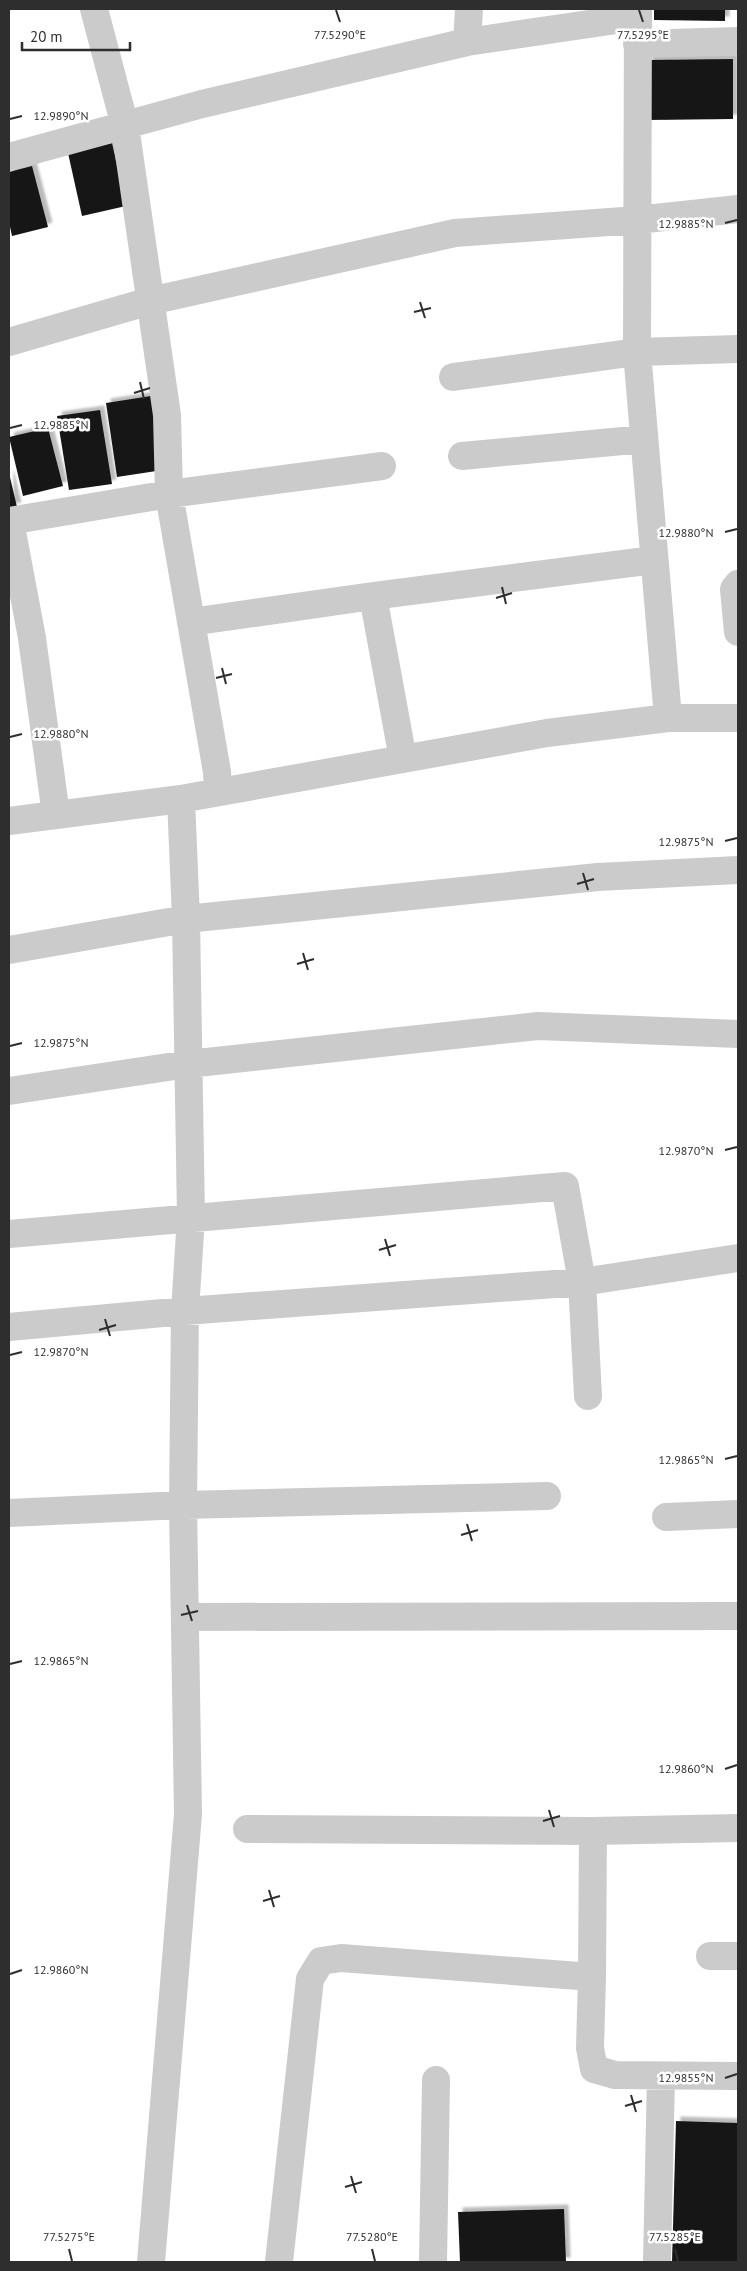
<svg xmlns="http://www.w3.org/2000/svg" width="747" height="2271" font-family="'PT Sans',sans-serif">
<style>
.building{fill:#151515;filter:url(#shadow)}
.lines{fill:none;stroke-linecap:round;stroke-linejoin:round}
.minor{stroke:#cbcbcb;stroke-width:28}
.ticks{fill:none;stroke:#2e2e2e;stroke-width:2}
.ticks-label{font-size:12px;text-anchor:middle;fill:#2e2e2e;stroke:#fff;stroke-width:5;stroke-linejoin:round;paint-order:stroke}
</style>
<defs>
<filter id="shadow"><feDropShadow dx="4.5" dy="-4.5" stdDeviation="1" flood-color="#0004"/></filter>
</defs>
<rect width="100%" height="100%" fill="#fff"/>
<path class="building" d="M654 9H725V21L654 20Z
M733 59V119L648 120V60Z
M112 143 126 206 82 216 68 153Z
M32 166 48 227 12 236 9 222V172Z
M151 396 163 470 117 477 106 403Z
M100 410 112 484 69 490 57 416Z
M48 428 63 486 23 496 9 437Z
M9 473 17 507 9 508Z
M676 2121 738 2123 737 2262H672Z
M564 2209 566 2262H460L458 2212Z"/>
<g class="lines">
<path class="minor" d="M94 9 125 126 167 415 169 494 217 772 218 792
M638 9 637 352 668 718
M467 42 469 9
M637 44 738 41
M9 157 202 104 467 42 637 17
M9 342 150 301 455 233 637 220 738 209
M453 377 637 352 738 349
M462 456 644 439
M9 521 169 494 382 466
M10 521 32 638 56 815
M738 584 734 589 738 632
M373 596 403 759
M191 622 373 596 654 560
M9 821 181 799 547 733 668 718H738
M9 950 186 919 598 877 738 870
M9 1091 188 1064 538 1026 738 1034
M9 1234 565 1186 582 1282 588 1396
M9 1327 185 1311 582 1282 738 1258
M9 1513 183 1505 547 1496
M666 1517 738 1514
M185 1617 738 1616
M247 1829 593 1831 738 1828
M710 1956H738
M592 1977 590 2048 594 2069 615 2075 738 2076
M151 2262 188 1814 183 1505 185 1311 191 1217 186 919 181 799
M279 2262 310 1979 321 1961 341 1958 592 1977 593 1831
M433 2262 436 2080
M657 2262 661 2076"/>
</g>
<path class="ticks" d="M336 10 340 22M639 10 643 22M10 119 22 116M725 223 737 220M420 302 425 318M414 312 431 308M140 382 144 399M134 393 150 388M10 428 22 425M725 532 737 529M502 587 506 604M496 598 512 593M222 668 226 684M216 678 232 674M10 737 22 734M725 841 737 838M583 873 588 890M577 884 594 879M303 953 308 970M297 964 314 959M10 1046 22 1043M725 1150 737 1147M385 1239 390 1256M379 1250 396 1245M105 1319 110 1336M99 1330 116 1325M10 1355 22 1352M725 1459 737 1456M467 1524 472 1541M461 1535 478 1530M187 1605 192 1621M181 1615 198 1611M10 1664 22 1661M725 1769 737 1765M549 1810 554 1827M543 1821 560 1816M269 1890 274 1907M263 1901 280 1896M10 1974 22 1970M725 2078 737 2074M631 2095 636 2112M625 2106 642 2101M351 2176 356 2193M345 2187 362 2182M69 2249 72 2261M372 2249 375 2261M675 2249 678 2261"/>
<g class="ticks-label">
<text x="340" y="39">77.5290°E</text>
<text x="643" y="39">77.5295°E</text>
<text x="61" y="120">12.9890°N</text>
<text x="686" y="228">12.9885°N</text>
<text x="61" y="429">12.9885°N</text>
<text x="686" y="537">12.9880°N</text>
<text x="61" y="738">12.9880°N</text>
<text x="686" y="846">12.9875°N</text>
<text x="61" y="1047">12.9875°N</text>
<text x="686" y="1155">12.9870°N</text>
<text x="61" y="1356">12.9870°N</text>
<text x="686" y="1464">12.9865°N</text>
<text x="61" y="1665">12.9865°N</text>
<text x="686" y="1773">12.9860°N</text>
<text x="61" y="1974">12.9860°N</text>
<text x="686" y="2082">12.9855°N</text>
<text x="69" y="2241">77.5275°E</text>
<text x="372" y="2241">77.5280°E</text>
<text x="675" y="2241">77.5285°E</text>
</g>
<rect width="747" height="2271" fill="none" stroke="#2e2e2e" stroke-width="20"/>
<path d="M22 42v8h108v-8" fill="none" stroke="#2e2e2e" stroke-width="2.5"/>
<text x="30" y="42" font-size="15" fill="#2e2e2e" stroke="#ffffff" stroke-width="4" paint-order="stroke">20 m</text>
</svg>
